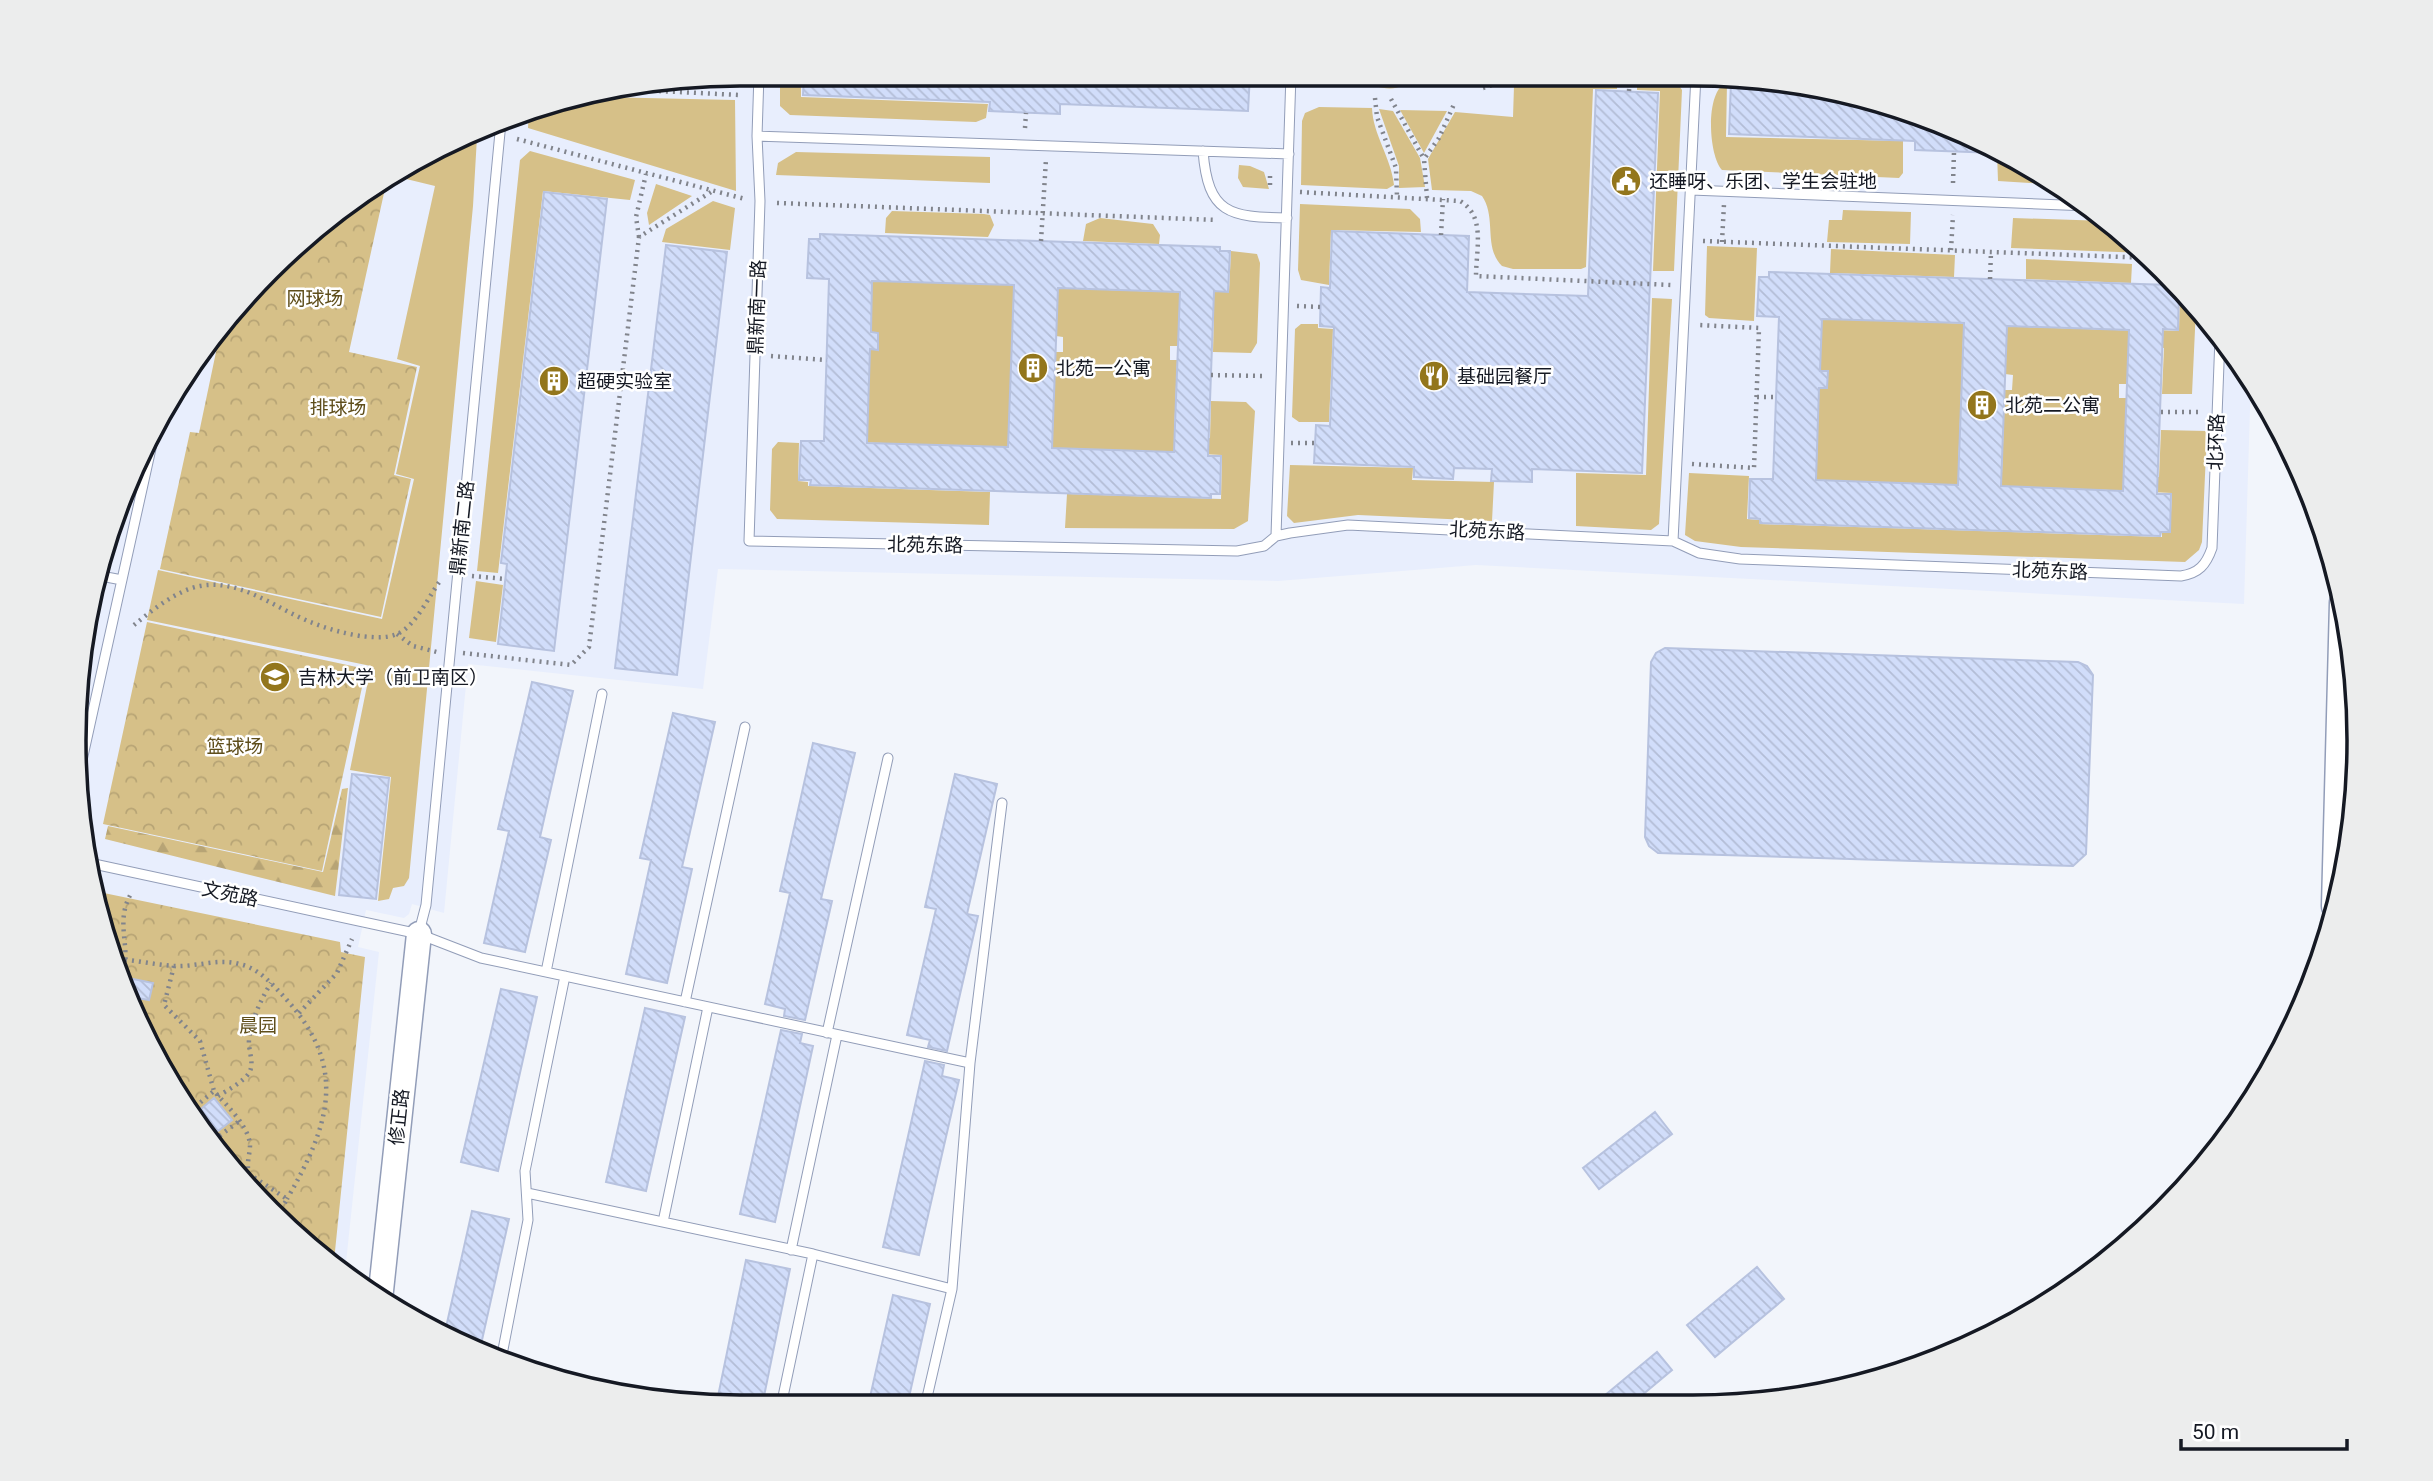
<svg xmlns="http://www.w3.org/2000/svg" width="2433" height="1481" font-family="Roboto,'Noto Sans SC',sans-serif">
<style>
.built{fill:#e8eefd}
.grass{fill:#d6c088}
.forest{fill:url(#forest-firs)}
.park{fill:url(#park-crowns)}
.building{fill:url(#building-back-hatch);stroke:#b7c2df;stroke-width:2;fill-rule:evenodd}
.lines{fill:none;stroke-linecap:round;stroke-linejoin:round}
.lane-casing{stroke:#929db8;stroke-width:11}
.secondary-casing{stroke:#929db8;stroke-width:27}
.primary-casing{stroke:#929db8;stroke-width:31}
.path{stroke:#81848c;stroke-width:4.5;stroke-dasharray:2 5;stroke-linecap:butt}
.lane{stroke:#fff;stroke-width:9}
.secondary{stroke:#fff;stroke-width:24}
.primary{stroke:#fff;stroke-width:28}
.labels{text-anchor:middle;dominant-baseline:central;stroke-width:5;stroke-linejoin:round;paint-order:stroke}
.poi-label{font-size:19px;fill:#151923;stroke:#fff;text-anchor:start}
.park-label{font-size:19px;fill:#5f4e1b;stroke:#fff}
.street-label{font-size:19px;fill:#151923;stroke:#fff}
.rim{fill:none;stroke:#151923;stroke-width:3.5}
</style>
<defs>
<pattern id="forest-firs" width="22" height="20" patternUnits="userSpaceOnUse" patternTransform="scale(1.75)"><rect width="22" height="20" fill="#d6c088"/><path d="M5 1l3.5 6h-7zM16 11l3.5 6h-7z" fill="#b7a475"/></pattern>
<pattern id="park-crowns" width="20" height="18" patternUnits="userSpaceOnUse" patternTransform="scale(1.75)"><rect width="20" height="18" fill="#d6c088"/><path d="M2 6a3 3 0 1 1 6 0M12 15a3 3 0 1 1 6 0" fill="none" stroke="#b7a475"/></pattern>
<pattern id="building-back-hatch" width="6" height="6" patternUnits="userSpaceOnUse" patternTransform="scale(1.75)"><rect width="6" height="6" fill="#d1ddfa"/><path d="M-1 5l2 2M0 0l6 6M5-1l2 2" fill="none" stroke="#b3bdd6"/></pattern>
</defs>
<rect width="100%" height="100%" fill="#f2f5fb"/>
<path class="built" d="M741 74 1737 75 1907 109 2063 186 2164 269 2247 370 2251 377 2244 604 1476 565 1278 581 718 569 703 689 468 664 444 913 412 904 409 914 404 918 366 910 358 947 379 952 345 1272 211 1146 109 955 74 741 109 526 186 370 335 211 526 109Z"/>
<path class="grass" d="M780 74H801V97L988 104 986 118 976 122 790 115 780 106Z
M1370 74H1409C1405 91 1389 90 1375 86Z
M1434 75H1472V80L1465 87H1441L1434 81Z
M1530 76 1617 80V89H1593L1586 267 1581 269H1513L1502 266C1483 247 1497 218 1482 196L1471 191 1432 190 1428 159 1455 112 1513 117 1514 86Z
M1637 79 1676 81 1682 90 1674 271H1653L1660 91 1637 90Z
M1727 83 1726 137 1903 141V173L1899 178 1722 170C1708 155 1705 89 1727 83Z
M600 97 735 100 736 191 528 128 529 108Z
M1319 107 1372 108C1373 135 1391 157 1394 185L1387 189 1301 185 1302 121 1305 113Z
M1379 109 1393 111 1420 158 1425 187 1399 188V166Z
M1400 110 1447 111 1424 153Z
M475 136 477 137 473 206 409 878 404 886 393 888 389 899 378 901 391 777 350 770 371 666 147 620 158 570 382 619 414 479 396 474 420 366 397 359 435 186 398 177Z
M530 151 635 180 630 200 543 191 498 573 477 571 520 160Z
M796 152 990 157V183L776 175 778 163Z
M1997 153 2060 185 1998 181Z
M1239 165 1250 166 1264 172 1269 189 1243 187 1238 178Z
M656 184 692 196 649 225 647 213Z
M713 201 735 208 730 250 662 242 666 229Z
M1300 204 1410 209 1420 219 1421 232 1331 230 1329 285 1301 280 1298 270Z
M1843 210 1911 212 1910 244 1827 242 1829 220H1842Z
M892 211 984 214 990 215 994 225 988 237 885 233 886 218Z
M1100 218 1153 224 1160 235 1159 244 1083 241 1086 224Z
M2013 218 2106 221 2145 253 2011 248Z
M1707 246 1757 248 1754 321 1709 318 1705 315Z
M1831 249 1955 255 1954 277 1830 273Z
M1231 251 1257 254 1260 263 1257 343 1251 353 1213 352 1214 309 1206 308V292H1229Z
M2026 259 2132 264 2131 283 2026 279Z
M856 280 1023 285 1013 299 1009 432 1016 447 850 442 867 425 870 349H878V333L871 332 872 297Z
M1048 288 1196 293 1195 309H1179L1178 346H1170V360H1177L1174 436 1190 453 1042 448 1055 352H1063V337L1056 336Z
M2180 289 2196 308 2192 394H2162L2164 348 2156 347V330L2179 331Z
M1652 298 1672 299 1659 524 1651 530 1576 526V473L1646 475Z
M1805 318 1973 324 1963 337 1958 470 1966 485 1800 480 1817 463 1819 388 1827 387V371H1820L1821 335Z
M1301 324H1318V328L1333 329 1329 422H1299L1292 417 1295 329Z
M1998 326 2145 331 2127 384H2119V398H2127L2139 491 1992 486 2002 473 2005 390H2012L2013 375 2005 374Z
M1211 401 1246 402 1255 411 1248 521 1234 529 1065 528 1067 494 1221 499 1222 455 1201 454 1202 439 1210 438Z
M2161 430 2207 431 2202 542 2199 550 2185 562 1741 547 1695 541 1685 535 1689 473 1749 476 1747 519 1759 520V524L2162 537V533H2170L2172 493 2151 492V477H2159Z
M778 442 799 443 798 481 808 482V486L990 492 989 525 777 519 770 510 772 449Z
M1290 465 1413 468 1412 480 1494 482 1492 521 1358 515 1294 523 1287 516Z
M476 581 503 585 496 642 469 638Z"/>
<path class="forest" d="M348 788 335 896 105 839 108 826 323 872 342 789Z"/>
<path class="park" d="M386 184 349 352 417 367 394 475 411 479 381 617 160 569 190 432 199 433 220 333 335 211Z
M147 622 366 669 322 871 103 824Z
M99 892 340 942 341 952 365 957 334 1261 211 1146 109 955Z"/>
<path class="building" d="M804 74H1250L1248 111 1060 104V114L989 111 990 102 803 95Z
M1757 79 1775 83V86L1797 87 1907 109 1997 153 1915 150V141L1729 134 1731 81 1757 82Z
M1596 90 1658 93 1642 473 1532 469V482L1491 481 1492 469 1454 468 1453 479 1414 477V467L1314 463 1316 425 1330 426 1334 327 1320 326 1321 287 1330 288 1332 231 1469 236 1467 292 1588 296Z
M544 192 607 199 554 651 498 644 507 564 501 563Z
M820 234 1220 247V251H1230L1228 292 1214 291 1208 456H1221L1220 494H1211V498L810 485 811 480H799L801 441H824L829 279 807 278 809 239H820ZM872 281 1014 285 1008 447 867 443 870 349 878 350V333L871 332ZM1058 288 1180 292 1174 452 1052 448Z
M666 245 727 252 677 675 615 668Z
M1769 272 2170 285 2169 289 2179 290 2178 330 2163 329 2157 494H2171L2170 532H2161L2160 536 1760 523V519L1749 518 1750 479H1773L1779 317 1757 316 1759 277H1769ZM1822 319 1964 323 1958 485 1816 480 1819 388H1827L1828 371H1820ZM2007 326 2129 330 2123 491 2001 486Z
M1665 648 2078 662 2087 666 2093 675 2086 854 2073 866 1658 853 1649 846 1645 837 1651 662 1656 653Z
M532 682 573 691 540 837 551 840 525 952 484 943 509 831 498 829Z
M673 713 715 722 682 867 692 869 667 983 626 974 651 860 640 858Z
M813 743 855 753 821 899 832 901 805 1020 784 1016 785 1009 765 1004 790 893 780 891Z
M352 774 389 778 376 899 339 895Z
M955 774 997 784 967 914 978 916 947 1051 928 1047 930 1040 907 1035 936 909 925 907Z
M133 979 153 983 149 1000 131 997Z
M501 989 537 997 498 1171 461 1162Z
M645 1008 685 1017 646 1191 606 1182Z
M781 1030 802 1034 800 1043 813 1046 775 1222 740 1214Z
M925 1061 944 1065 942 1076 959 1080 919 1255 883 1247Z
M214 1098 232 1120 218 1131 201 1109Z
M1655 1112 1672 1134 1599 1189 1583 1168Z
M472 1211 509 1219 480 1349 445 1332Z
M746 1260 790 1269 762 1406H716Z
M1757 1267 1784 1299 1715 1357 1687 1325Z
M893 1295 930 1304 907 1406H868Z
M1657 1352 1672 1370 1629 1406H1592Z"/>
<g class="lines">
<g class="lane-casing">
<path id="lane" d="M759 74 757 136 760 201 749 541 1237 551 1264 546 1276 536 1290 533 1348 525 1673 541 1699 553 1740 559 2181 576C2199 573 2206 565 2212 548L2220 337
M757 136 1289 154
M1203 151C1208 214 1229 217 1287 218
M1691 190 2088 206
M1276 536 1291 74
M1673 541 1696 75
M101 576 122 580
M79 774 154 435
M94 864 419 934 481 958 970 1063
M419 932 426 905 501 122
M546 972 602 694
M685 1002 745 727
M827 1033 888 758
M527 1193 813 1254 952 1289
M663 1222 708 1007
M791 1250 837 1035
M501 1360 528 1220 525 1171 565 976
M781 1406 813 1254
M925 1406 952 1289 970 1063 1002 803"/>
</g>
<g class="secondary-casing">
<path id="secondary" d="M380 1300 419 934"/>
</g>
<g class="primary-casing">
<path id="primary" d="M2336 906 2344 603"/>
</g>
<path class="path" d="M1483 88 1523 75
M638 90 739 95
M1629 91 1630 75
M1375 98 1377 117 1396 168 1397 197
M1391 99 1424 159
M1025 128 1026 113
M517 139 745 199
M1953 183 1954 152
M1270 185V173
M1300 192 1460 201C1486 216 1476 250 1476 276L1671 285
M1427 198 1424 159 1439 138 1455 102
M777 203 1217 220
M1441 235 1443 199
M639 237 636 217 646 174
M1041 241 1046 159
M1703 241 2151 258
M1722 242 1724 204
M1951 250 1953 215
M1990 279 1991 252
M1297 306 1321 307
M771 356 827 360
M1211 375 1263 376
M1757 397H1776
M2161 412H2201
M1291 443H1315
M1692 464 1754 468 1759 328 1698 325
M108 530 113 541
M472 576 506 579
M134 625C151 611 171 595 192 588 236 574 275 609 313 623 328 629 343 633 360 636 371 637 386 639 397 634 415 627 429 596 440 581
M397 634 413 646 437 652
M463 653 571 665 589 647 639 237 711 192
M111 959C133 959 154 965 175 966 196 967 219 958 239 964 259 968 273 985 286 999 349 1068 329 1126 287 1199
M174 966 164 1005 200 1041 214 1091
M122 980C133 947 113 923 132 892
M299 1013 337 973 352 939
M184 1095 195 1107
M218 1096C228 1090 243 1082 249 1073 255 1063 248 1051 249 1040 252 1019 260 1001 271 983
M238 1122 218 1137 195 1107 214 1091C226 1105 249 1126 250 1145 250 1155 246 1163 249 1174L287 1199 280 1211
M205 1135 209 1125
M292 1222 309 1238"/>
<use href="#lane" class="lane"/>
<use href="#secondary" class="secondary"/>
<use href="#primary" class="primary"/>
</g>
<defs>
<g id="civic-disc" transform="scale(1.575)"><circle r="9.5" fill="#93761c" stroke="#fff"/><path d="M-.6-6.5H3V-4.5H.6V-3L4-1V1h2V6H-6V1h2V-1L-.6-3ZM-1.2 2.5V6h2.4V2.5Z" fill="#fff"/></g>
<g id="building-disc" transform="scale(1.575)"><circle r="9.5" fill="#93761c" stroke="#fff"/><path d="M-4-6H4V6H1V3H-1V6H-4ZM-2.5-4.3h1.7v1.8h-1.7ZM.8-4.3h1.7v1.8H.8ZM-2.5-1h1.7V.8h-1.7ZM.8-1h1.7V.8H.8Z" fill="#fff"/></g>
<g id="restaurant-disc" transform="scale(1.575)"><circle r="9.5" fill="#93761c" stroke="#fff"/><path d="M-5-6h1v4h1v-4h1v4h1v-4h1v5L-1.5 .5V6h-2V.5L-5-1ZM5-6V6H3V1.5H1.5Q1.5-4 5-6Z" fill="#fff"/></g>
<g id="university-disc" transform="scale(1.575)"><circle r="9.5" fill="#93761c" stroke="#fff"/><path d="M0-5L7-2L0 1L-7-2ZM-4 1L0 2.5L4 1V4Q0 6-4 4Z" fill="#fff"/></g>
</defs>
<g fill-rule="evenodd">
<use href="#civic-disc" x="1626" y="181"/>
<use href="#building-disc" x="1033" y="368"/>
<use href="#restaurant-disc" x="1434" y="376"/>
<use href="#building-disc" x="554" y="381"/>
<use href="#building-disc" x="1982" y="405"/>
<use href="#university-disc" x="275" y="677"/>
</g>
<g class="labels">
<g class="poi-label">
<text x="1649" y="181">还睡呀、乐团、学生会驻地</text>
<text x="1056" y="368">北苑一公寓</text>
<text x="1457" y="376">基础园餐厅</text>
<text x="577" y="381">超硬实验室</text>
<text x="2005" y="405">北苑二公寓</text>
<text x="298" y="677">吉林大学（前卫南区）</text>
</g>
<g class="park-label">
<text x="315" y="298">网球场</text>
<text x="338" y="407">排球场</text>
<text x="235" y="746">篮球场</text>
<text x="258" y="1025">晨园</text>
</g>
<g class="street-label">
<text transform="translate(757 307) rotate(-88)">鼎新南一路</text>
<text transform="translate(2216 442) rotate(-88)">北环路</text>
<text transform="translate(462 528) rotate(-84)">鼎新南二路</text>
<text transform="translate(1487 531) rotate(3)">北苑东路</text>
<text transform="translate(925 545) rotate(1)">北苑东路</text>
<text transform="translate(2050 571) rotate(2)">北苑东路</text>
<text transform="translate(230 894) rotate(12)">文苑路</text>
<text transform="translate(399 1117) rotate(-84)">修正路</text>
</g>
</g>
<path d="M0 0H2433V1481H0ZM740 86H1693A654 654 0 0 1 2347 740V741A654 654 0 0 1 1693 1395H740A654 654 0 0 1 86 741V740A654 654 0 0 1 740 86Z" fill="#eceded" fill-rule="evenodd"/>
<path class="rim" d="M740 86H1693A654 654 0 0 1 2347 740V741A654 654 0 0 1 1693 1395H740A654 654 0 0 1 86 741V740A654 654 0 0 1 740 86Z"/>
<path d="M2181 1439v10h166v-10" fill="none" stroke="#151923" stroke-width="3.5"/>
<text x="2192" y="1439" font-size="21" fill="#151923" stroke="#ffffff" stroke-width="5" paint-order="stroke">50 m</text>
</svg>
